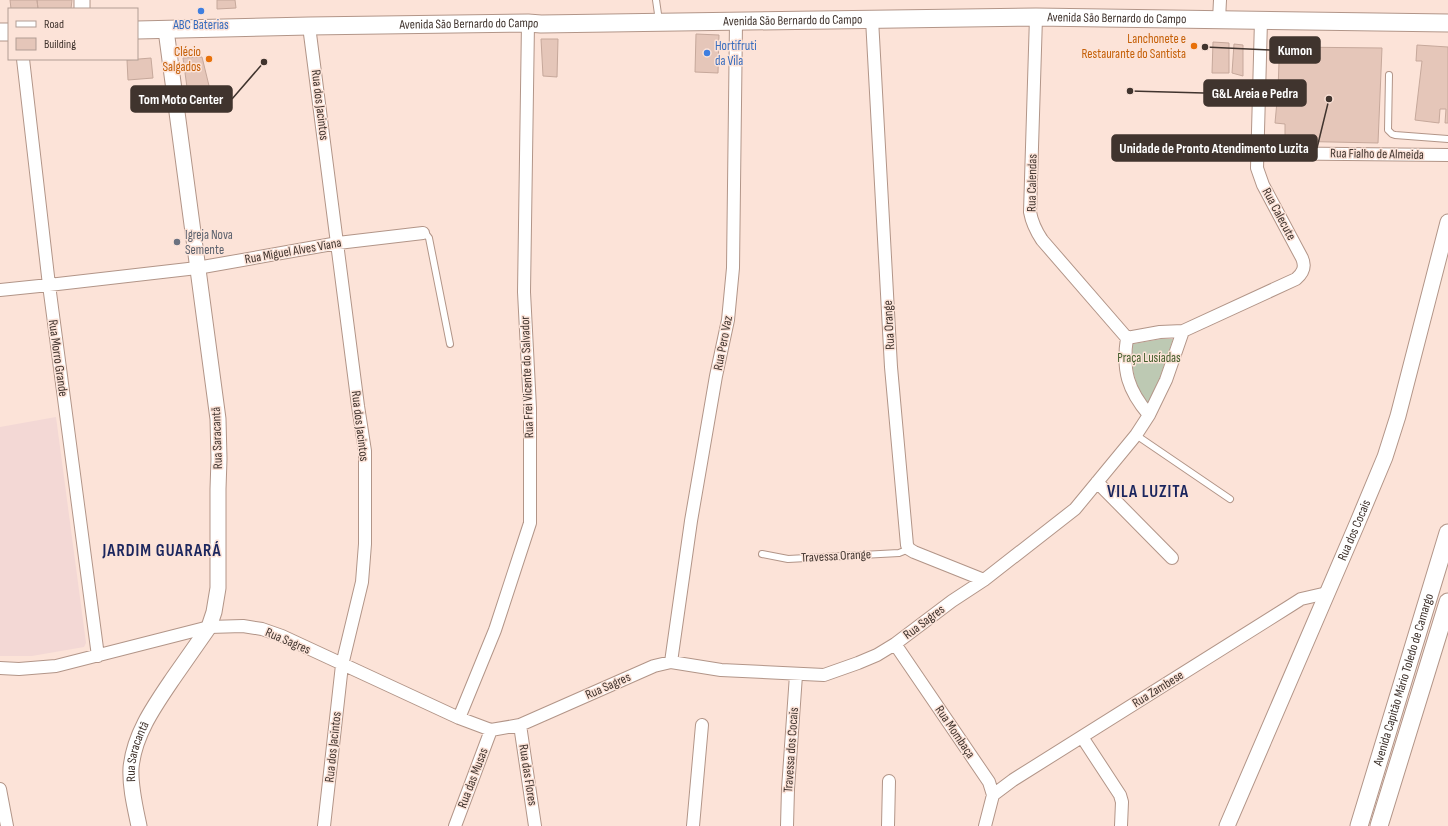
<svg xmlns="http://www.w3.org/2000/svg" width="1448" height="826" font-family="'Sofia Sans Condensed',sans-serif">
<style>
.education{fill:#f3d8d5}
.green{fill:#bdc9b3}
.building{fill:#e5c6b9;stroke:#c6a89b}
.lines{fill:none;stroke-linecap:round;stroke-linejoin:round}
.service-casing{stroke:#b29588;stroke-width:8}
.minor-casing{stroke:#b29588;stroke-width:14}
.tertiary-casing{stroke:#b29588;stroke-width:17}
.secondary-casing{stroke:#b29588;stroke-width:19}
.service{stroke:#fff;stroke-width:6}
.minor{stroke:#fff;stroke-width:12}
.tertiary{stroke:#fff;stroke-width:15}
.secondary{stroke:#fff;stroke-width:17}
.shop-dot{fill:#3f7fe0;stroke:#fce3d8;stroke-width:1.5}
.food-dot{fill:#e8710a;stroke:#fce3d8;stroke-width:1.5}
.worship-dot{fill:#6b7280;stroke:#fce3d8;stroke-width:1.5}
.labels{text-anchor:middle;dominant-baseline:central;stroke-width:3;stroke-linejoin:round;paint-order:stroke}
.street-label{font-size:13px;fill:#40342e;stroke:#fce3d8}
.shop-label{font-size:13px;fill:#366cbe;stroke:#fce3d8}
.food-label{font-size:13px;fill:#c56008;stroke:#fce3d8;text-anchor:end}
.worship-label{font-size:13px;fill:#5b616d;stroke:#fce3d8;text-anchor:start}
.park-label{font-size:13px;fill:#455f2d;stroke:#fce3d8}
.district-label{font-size:17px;font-weight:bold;letter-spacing:1px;fill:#1b265e;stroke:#fce3d8}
.leader{fill:none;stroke:#40342e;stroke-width:1.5}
.callout-dot{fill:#40342e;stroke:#fce3d8;stroke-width:1.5}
.callout{fill:#40342e;stroke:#40342e;stroke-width:1.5}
.callout-label{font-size:14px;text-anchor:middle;font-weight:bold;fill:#fff}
</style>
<rect width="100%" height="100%" fill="#fce3d8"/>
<path class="education" d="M56 417 86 643 84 647 32 656H0V427Z"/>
<path class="green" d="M1161 339H1173L1160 377 1148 403C1134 386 1130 365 1133 344Z"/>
<path class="building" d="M10 0H37L38 9H11Z
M37 0H72L71 9H38Z
M217 0H235L236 8 217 9Z
M696 34 719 35 718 73 695 72Z
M541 39H558L557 77 543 76Z
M1213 42 1229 43V73H1212Z
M1234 44 1243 45V76L1232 73Z
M1417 45 1448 47V123H1445L1446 109H1440L1439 123 1415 120 1422 61H1416Z
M1290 47 1382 48 1378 143 1285 141V124L1275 123 1278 90 1279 62H1290Z
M202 57 212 98 189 102 183 58Z
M151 58 153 78 128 80 127 60Z"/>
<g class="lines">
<g class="service-casing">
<path id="service" d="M656 0 659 21
M1389 75 1388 130 1392 134 1395 135 1448 139
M423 233 426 234 429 238 450 344
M1136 435 1230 499
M762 554 788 559 899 553 909 549"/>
</g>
<g class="minor-casing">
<path id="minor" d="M1036 17 1030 212C1032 223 1036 231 1042 240L1127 338
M872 19 891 367 907 545 909 549 914 552 984 580
M1219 20 1220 0
M309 26 358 406 365 451V544L362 582 342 665 324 826
M23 59 49 285 98 656
M1257 153 1448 155
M0 290 49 285 197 268 338 243 423 233
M1127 338 1160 332 1183 331 1296 279C1303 273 1306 267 1302 258L1263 185 1257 168 1261 20
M1127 338C1122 371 1128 390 1149 415
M1097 482 1172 558
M895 644 989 782 993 795 985 826
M671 662 691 521 716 376 728 320 733 268 736 22
M0 668 19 669 56 666 209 627 243 626 262 629 282 636 459 718 491 730 520 725 654 666 671 662 721 670 824 675 858 663 877 655 895 644 952 601 984 580 1075 509 1136 435 1149 415 1166 380 1183 331
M459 718 495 630 530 523V408L524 292 528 23
M520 725 535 826
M1082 737 1120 795 1122 802 1121 826
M0 789 7 826
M993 795 1013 780 1290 606 1301 599 1327 593
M455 826 491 730
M693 826 702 725
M787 826 788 789 796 675
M888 826 889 781"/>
</g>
<g class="tertiary-casing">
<g id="tertiary">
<path d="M82 0V9"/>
<path id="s1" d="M139 826C135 807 130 787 131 768 134 734 155 705 174 677 186 660 197 644 209 627L214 612 218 588V489L219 459 218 419 166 30"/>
<path id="s2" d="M1227 826 1357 524 1385 457 1398 416 1448 222"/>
</g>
</g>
<g class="secondary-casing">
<g id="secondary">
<path id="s3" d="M137 30 309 26 528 23 541 24 1036 17 1448 23"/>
<path d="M0 32H9"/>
<path id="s4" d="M1359 826 1448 533"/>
<path d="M1379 826 1448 602"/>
</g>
</g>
<use href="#service" class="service"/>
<use href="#minor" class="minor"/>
<use href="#tertiary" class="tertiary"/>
<use href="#secondary" class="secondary"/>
</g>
<g class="shop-dot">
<circle cx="201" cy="11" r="4"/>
<circle cx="707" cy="53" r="4"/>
</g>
<g class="food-dot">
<circle cx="1194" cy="46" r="4"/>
<circle cx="209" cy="59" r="4"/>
</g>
<circle class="worship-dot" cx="177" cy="242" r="4"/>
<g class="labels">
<g class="street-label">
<text stroke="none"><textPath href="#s3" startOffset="980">Avenida São Bernardo do Campo</textPath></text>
<text stroke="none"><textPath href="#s3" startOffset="656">Avenida São Bernardo do Campo</textPath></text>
<text stroke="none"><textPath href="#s3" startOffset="332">Avenida São Bernardo do Campo</textPath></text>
<text transform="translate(320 105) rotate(83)">Rua dos Jacintos</text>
<text transform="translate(1377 154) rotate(1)">Rua Fialho de Almeida</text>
<text transform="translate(1032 183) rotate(-89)">Rua Calendas</text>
<text transform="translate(1279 214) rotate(62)">Rua Calecute</text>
<text transform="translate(293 251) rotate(-10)">Rua Miguel Alves Viana</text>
<text transform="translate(889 325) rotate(-93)">Rua Orange</text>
<text transform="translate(723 343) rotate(-79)">Rua Pero Vaz</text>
<text transform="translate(58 358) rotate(82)">Rua Morro Grande</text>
<text transform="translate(527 377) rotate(-92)">Rua Frei Vicente do Salvador</text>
<text transform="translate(360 426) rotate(83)">Rua dos Jacintos</text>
<text transform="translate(217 438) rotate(-92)">Rua Saracantã</text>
<text stroke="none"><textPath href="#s2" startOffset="322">Rua dos Cocais</textPath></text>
<text transform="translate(836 556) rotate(-3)">Travessa Orange</text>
<text transform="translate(924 622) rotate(-37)">Rua Sagres</text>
<text transform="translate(288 641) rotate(23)">Rua Sagres</text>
<text stroke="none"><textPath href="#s4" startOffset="153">Avenida Capitão Mário Toledo de Camargo</textPath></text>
<text transform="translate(608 686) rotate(-24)">Rua Sagres</text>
<text transform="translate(1158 689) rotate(-32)">Rua Zambese</text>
<text transform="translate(955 732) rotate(56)">Rua Mombaça</text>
<text transform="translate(333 747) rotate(-84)">Rua dos Jacintos</text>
<text transform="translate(791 750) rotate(-86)">Travessa dos Cocais</text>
<text stroke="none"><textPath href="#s1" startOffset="76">Rua Saracantã</textPath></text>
<text transform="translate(528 775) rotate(81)">Rua das Flores</text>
<text transform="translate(473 778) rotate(-69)">Rua das Musas</text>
</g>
<g class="shop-label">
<text x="201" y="25">ABC Baterias</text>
<text x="715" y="46" text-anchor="start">Hortifruti<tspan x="715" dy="15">da Vila</tspan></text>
</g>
<g class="food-label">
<text x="1186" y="39">Lanchonete e<tspan x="1186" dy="15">Restaurante do Santista</tspan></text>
<text x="201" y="52">Clécio<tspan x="201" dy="15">Salgados</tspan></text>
</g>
<g class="worship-label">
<text x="185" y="235">Igreja Nova<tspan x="185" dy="15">Semente</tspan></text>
</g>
<g class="park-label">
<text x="1149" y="358">Praça Lusíadas</text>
</g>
<g class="district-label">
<text x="1148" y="492">VILA LUZITA</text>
<text x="162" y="551">JARDIM GUARARÁ</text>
</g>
</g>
<path class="leader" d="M1205 47L1270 50M1130 91L1204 93M264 62L232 99M1329 99L1317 148"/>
<g class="callout-dot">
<circle cx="1205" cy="47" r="4"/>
<circle cx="1130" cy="91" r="4"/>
<circle cx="264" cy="62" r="4"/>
<circle cx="1329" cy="99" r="4"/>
</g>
<g class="callout">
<rect x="1270" y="37" width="50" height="26" rx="4"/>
<rect x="1204" y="80" width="102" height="26" rx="4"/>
<rect x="131" y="86" width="101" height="26" rx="4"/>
<rect x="1112" y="135" width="205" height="26" rx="4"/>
</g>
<g class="callout-label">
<text x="1295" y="55">Kumon</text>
<text x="1255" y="98">G&amp;L Areia e Pedra</text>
<text x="181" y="104">Tom Moto Center</text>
<text x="1214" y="153">Unidade de Pronto Atendimento Luzita</text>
</g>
<rect x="8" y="8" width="130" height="52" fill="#fce3d8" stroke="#b19d94"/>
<rect x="16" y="21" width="20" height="6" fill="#ffffff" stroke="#b19d94"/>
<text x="44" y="28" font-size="12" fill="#40342e">Road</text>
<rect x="16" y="38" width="20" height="12" fill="#e5c6b9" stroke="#b19d94"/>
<text x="44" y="48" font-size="12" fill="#40342e">Building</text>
</svg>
